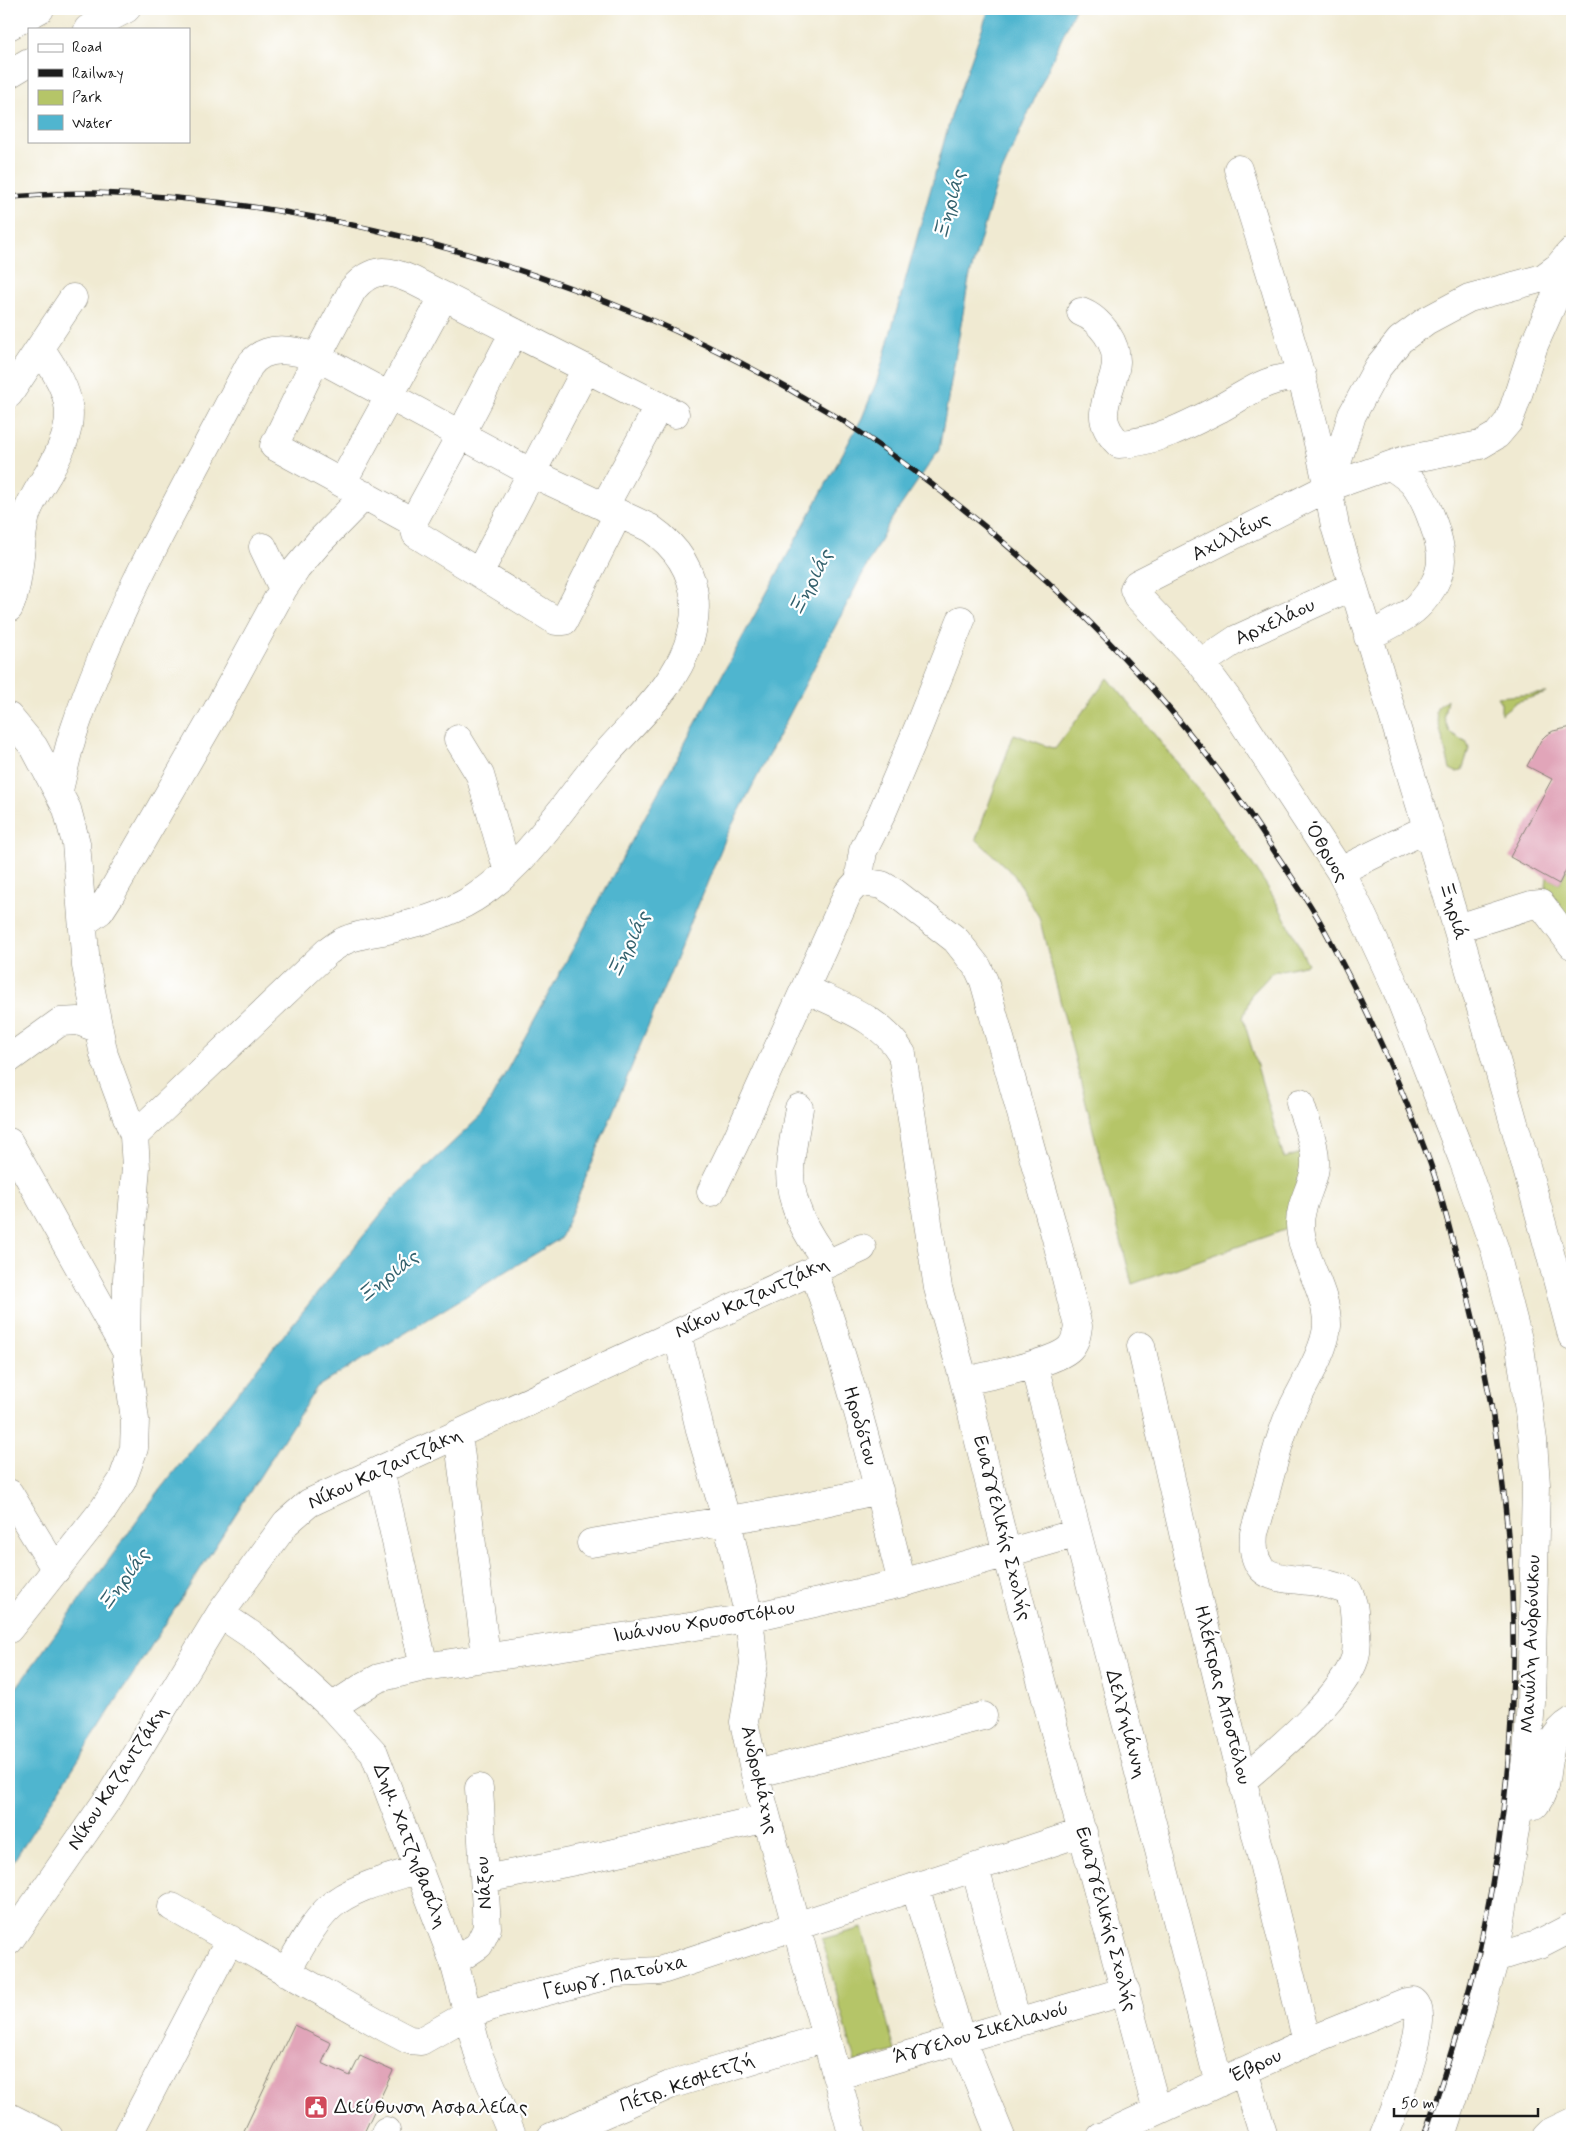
<svg xmlns="http://www.w3.org/2000/svg" width="1581" height="2146" font-family="Mynerve,sans-serif">
<style>
.green{fill:#b5c568;stroke:#687042}
.water{fill:#50b5cf;stroke:#366876}
.building{fill:#e1a5b9}
.lines{fill:none;stroke-linecap:round;stroke-linejoin:round}
.minor-casing{stroke:#868377;stroke-width:29}
.major-casing{stroke:#868377;stroke-width:29}
.minor{stroke:#fff;stroke-width:28}
.major{stroke:#fff;stroke-width:28}
.rail-casing{stroke:#1c1c1c;stroke-width:5.5}
.rail{stroke:#fff;stroke-width:4;stroke-dasharray:11;stroke-linecap:butt}
.labels{text-anchor:middle;dominant-baseline:central;stroke-width:4.5;stroke-linejoin:round;paint-order:stroke}
.street-label{font-size:20px;fill:#1c1c1c;stroke:#fff}
.poi-label{font-size:20px;fill:#1c1c1c;stroke:#fff;text-anchor:start}
.water-label{font-size:21px;font-style:italic;fill:#33616d;stroke:#fff}
</style>
<rect width="100%" height="100%" fill="#fff"/>
<filter id="ink" filterUnits="userSpaceOnUse"><feTurbulence type="fractalNoise" baseFrequency=".02" numOctaves="2"/><feDisplacementMap in="SourceGraphic" scale="10" xChannelSelector="R" yChannelSelector="G"/><feConvolveMatrix kernelMatrix="1 2 1 2 8 2 1 2 1" color-interpolation-filters="sRGB"/></filter>
<filter id="wash" filterUnits="userSpaceOnUse"><feTurbulence type="fractalNoise" baseFrequency=".0096" numOctaves="4" result="noise"/><feDisplacementMap in="SourceGraphic" scale="20" xChannelSelector="R" yChannelSelector="G"/><feGaussianBlur stdDeviation="1.12" result="paint"/><feColorMatrix in="noise" values="0 0 0 0 0 0 0 0 0 0 0 0 0 0 0 0 0 1.4 0 .05"/><feComposite in="paint" operator="in"/></filter>
<g filter="url(#wash)">
<rect width="100%" height="100%" fill="#f0ead2"/>
<path class="green" d="M1108 678C1163 745 1219 811 1265 883 1281 908 1294 937 1308 964L1273 972 1251 995 1243 1018 1284 1158 1308 1151 1293 1227 1132 1284 1039 917 1014 875 976 839 1014 734 1055 749Z
M1547 693 1516 702 1501 714V703L1497 697Z
M1447 699 1444 716 1449 732 1467 743 1469 749 1462 771 1456 772 1450 769 1436 713 1437 708Z
M1572 858V931L1545 895 1547 877 1559 884Z
M862 1928 895 2051 855 2062 822 1939Z"/>
<path class="water" d="M989 9H1075L997 183 969 279 939 450 889 523 727 835 561 1238 317 1387 9 1868V1698L161 1488 393 1199 483 1114 862 418 877 381 952 113Z"/>
<g id="blocks">
<path class="building" d="M1572 727V858L1559 884 1510 857 1552 779 1527 766 1541 740 1546 735 1553 731Z
M294 2025 331 2043 322 2063 350 2076 360 2056 393 2071 362 2137H241Z"/>
</g>
</g>
<g filter="url(#ink)">
<use href="#blocks" fill-opacity="0" stroke="#868377" stroke-width="1"/>
<g class="lines">
<g class="minor-casing">
<path id="minor" d="M1238 169C1275 287 1314 404 1335 526 1417 795 1501 1063 1572 1336
M1081 312C1092 316 1100 324 1107 334 1128 366 1106 383 1104 413 1103 426 1111 436 1119 444 1154 443 1190 424 1221 408 1252 391 1264 378 1302 376
M9 394 73 298
M342 483 444 296
M1330 486 1352 415 1378 367 1400 340 1426 321 1469 298 1543 278 1558 267 1569 254
M604 507 659 406
M618 514 564 621H556L416 534 413 522 274 446 317 357 353 289C372 267 387 269 412 280L675 414
M413 522 461 434 514 332
M263 547 283 589
M479 573 586 369
M9 608C22 578 18 546 26 515 31 500 40 487 48 474 79 419 75 399 40 348
M1368 637C1383 628 1409 617 1420 604 1430 593 1441 576 1441 560 1441 539 1426 498 1412 482 1406 476 1398 471 1391 466
M1201 663 1237 639 1353 586
M9 717 34 747 67 809 76 843 86 966 104 1055 134 1136 136 1167 127 1279 126 1351 135 1420 134 1448 122 1481 103 1510 9 1629
M458 739 480 775 508 872
M59 790C64 770 68 748 75 728 118 601 188 484 249 366 265 343 294 350 317 357L532 473 650 528C709 569 705 631 666 686 645 715 616 740 594 768 556 815 526 865 474 898 445 916 416 923 383 931 371 933 357 935 346 940 339 943 333 948 327 952L134 1136
M1340 871 1428 828
M861 882 860 870 863 851 882 813 918 728 961 620
M83 923 100 911 111 894 216 712 283 589 297 568 320 541 365 495
M1458 928 1531 905 1541 904 1572 945
M806 989C840 1006 882 1019 902 1054L938 1288 964 1381 1007 1554 1157 2111
M9 1059 60 1022 78 1021 99 1029
M799 1108C796 1128 791 1149 790 1169 789 1205 807 1235 828 1263
M9 1142 126 1351
M711 1192 735 1143 848 893 856 884 861 882 882 885 894 892 956 940 978 968 984 981 1056 1238 1078 1326C1077 1334 1076 1341 1070 1348 1056 1363 987 1376 964 1381
M813 1270C850 1371 876 1479 902 1583
M677 1333 701 1434 727 1521 749 1618 754 1663 744 1722 755 1774 853 2137
M1141 1346 1198 1599 1307 2042
M1034 1365 1219 2083
M458 1434 486 1656
M380 1470 424 1667
M9 1493 56 1570
M591 1543 793 1509 879 1490
M220 1614 259 1640 272 1652 332 1707 374 1753 454 1962 479 2056 513 2137
M332 1707 366 1685 379 1678 424 1667 749 1618 902 1583 1077 1533
M755 1774 983 1716
M1242 1781C1274 1753 1343 1697 1355 1658 1358 1646 1357 1636 1355 1624 1354 1611 1354 1602 1348 1591 1339 1587 1331 1585 1322 1583 1285 1576 1249 1586 1254 1533 1266 1496 1273 1457 1287 1420 1298 1393 1325 1354 1327 1326 1328 1291 1301 1259 1300 1224 1300 1205 1310 1191 1314 1173 1319 1151 1306 1124 1300 1103
M1518 1808 1535 1805C1555 1781 1536 1742 1572 1721
M975 1868 1017 2023
M485 1879 605 1855 767 1818
M915 1887 961 2039 1001 2137
M172 1907 386 2028 409 2040 421 2041 467 2015 495 2005 616 1973 659 1971 1083 1832
M9 1941 110 1796 220 1614 286 1523 309 1503 380 1470 862 1248
M1495 1958 1539 1944 1572 1927
M454 1962 479 1945 487 1928 479 1788
M286 1972C299 1951 312 1923 331 1906 352 1887 392 1878 419 1869
M1244 2071 1264 2137
M836 2076 1126 1991
M127 2137 230 1939
M384 2137 386 2131
M551 2137 670 2085 826 2037
M1101 2137 1307 2042 1406 2002 1413 2001C1435 2015 1391 2116 1383 2137
M1441 2137 1471 2045 1495 1958 1527 1753 1531 1703 1536 1485 1533 1440 1520 1347 1495 1250 1463 1160 1396 988 1359 908 1340 871 1229 701 1201 663 1137 596 1134 589 1137 584 1329 487 1405 460 1480 445 1497 435 1508 422 1514 407 1534 345 1567 271 1572 251
M1546 2137 1551 2132 1572 2122"/>
</g>
<g class="major-casing">
<path id="major" d="M9 26 40 9
M88 29 126 9
M9 74 29 62
M9 2117 49 2137"/>
</g>
<use href="#minor" class="minor"/>
<use href="#major" class="major"/>
<g class="rail-casing">
<path id="rail" d="M9 197C37 196 66 192 94 193 232 197 369 223 500 264 599 295 696 336 787 388 807 400 828 411 848 424 1013 535 1161 676 1269 843 1287 871 1307 898 1323 927 1364 1002 1399 1080 1429 1160 1439 1187 1446 1215 1453 1242 1486 1355 1506 1474 1512 1592 1517 1705 1506 1821 1483 1932 1468 2002 1446 2070 1424 2137"/>
</g>
<use href="#rail" class="rail"/>
</g>
</g>
<defs>
<g id="civic-square" transform="scale(1.25)"><rect x="-9" y="-9" width="18" height="18" rx="4" fill="#d1495b" stroke="#fff"/><path d="M-.6-6.5H3V-4.5H.6V-3L4-1V1h2V6H-6V1h2V-1L-.6-3ZM-1.2 2.5V6h2.4V2.5Z" fill="#fff"/></g>
</defs>
<g fill-rule="evenodd">
<use href="#civic-square" x="316" y="2107"/>
</g>
<g class="labels">
<g class="street-label">
<text transform="translate(1231 537) rotate(-27)">Αχιλλέως</text>
<text transform="translate(1275 622) rotate(-25)">Αρχελάου</text>
<text transform="translate(1326 852) rotate(59)">Όθρυος</text>
<text transform="translate(1453 911) rotate(74)">Ξηριά</text>
<text transform="translate(752 1298) rotate(-25)">Νίκου Καζαντζάκη</text>
<text transform="translate(860 1426) rotate(74)">Ηροδότου</text>
<text transform="translate(385 1469) rotate(-25)">Νίκου Καζαντζάκη</text>
<text transform="translate(1002 1528) rotate(76)">Ευαγγελικής Σχολής</text>
<text transform="translate(704 1622) rotate(-9)">Ιωάννου Χρυσοστόμου</text>
<text transform="translate(1531 1644) rotate(-88)">Μανώλη Ανδρόνικου</text>
<text transform="translate(1222 1695) rotate(76)">Ηλέκτρας Αποστόλου</text>
<text transform="translate(1126 1724) rotate(75)">Δελγηιάννη</text>
<text transform="translate(118 1778) rotate(-57)">Νίκου Καζαντζάκη</text>
<text transform="translate(759 1780) rotate(77)">Ανδρομάχης</text>
<text transform="translate(410 1846) rotate(69)">Δημ. Χατζηβασίλη</text>
<text transform="translate(484 1883) rotate(-94)">Νάξου</text>
<text transform="translate(1106 1919) rotate(75)">Ευαγγελικής Σχολής</text>
<text transform="translate(615 1977) rotate(-12)">Γεωργ. Πατούχα</text>
<text transform="translate(981 2033) rotate(-16)">Άγγελου Σικελιανού</text>
<text transform="translate(1256 2066) rotate(-25)">Έβρου</text>
<text transform="translate(687 2083) rotate(-20)">Πέτρ. Κεσμετζή</text>
</g>
<g class="poi-label">
<text x="334" y="2107">Διεύθυνση Ασφαλείας</text>
</g>
<g class="water-label">
<text transform="translate(950 205) rotate(-75)">Ξηριάς</text>
<text transform="translate(811 583) rotate(-63)">Ξηριάς</text>
<text transform="translate(629 945) rotate(-64)">Ξηριάς</text>
<text transform="translate(388 1277) rotate(-39)">Ξηριάς</text>
<text transform="translate(124 1580) rotate(-54)">Ξηριάς</text>
</g>
</g>
<rect width="1581" height="2146" fill="none" stroke="#fff" stroke-width="30"/>
<rect x="28" y="28" width="162" height="115" fill="#ffffff" stroke="#a4a4a4"/>
<rect x="38" y="44" width="25" height="8" fill="#ffffff" stroke="#a4a4a4"/>
<text x="72" y="52" font-size="15" fill="#1c1c1c">Road</text>
<rect x="38" y="69" width="25" height="8" fill="#1c1c1c" stroke="#a4a4a4"/>
<text x="72" y="78" font-size="15" fill="#1c1c1c">Railway</text>
<rect x="38" y="90" width="25" height="15" fill="#b5c568" stroke="#a4a4a4"/>
<text x="72" y="102" font-size="15" fill="#1c1c1c">Park</text>
<rect x="38" y="115" width="25" height="15" fill="#50b5cf" stroke="#a4a4a4"/>
<text x="72" y="128" font-size="15" fill="#1c1c1c">Water</text>
<path d="M1394 2108v8h144v-8" fill="none" stroke="#1c1c1c" stroke-width="2.5"/>
<text x="1401" y="2108" font-size="15" fill="#1c1c1c" stroke="#ffffff" stroke-width="4" paint-order="stroke">50 m</text>
</svg>
